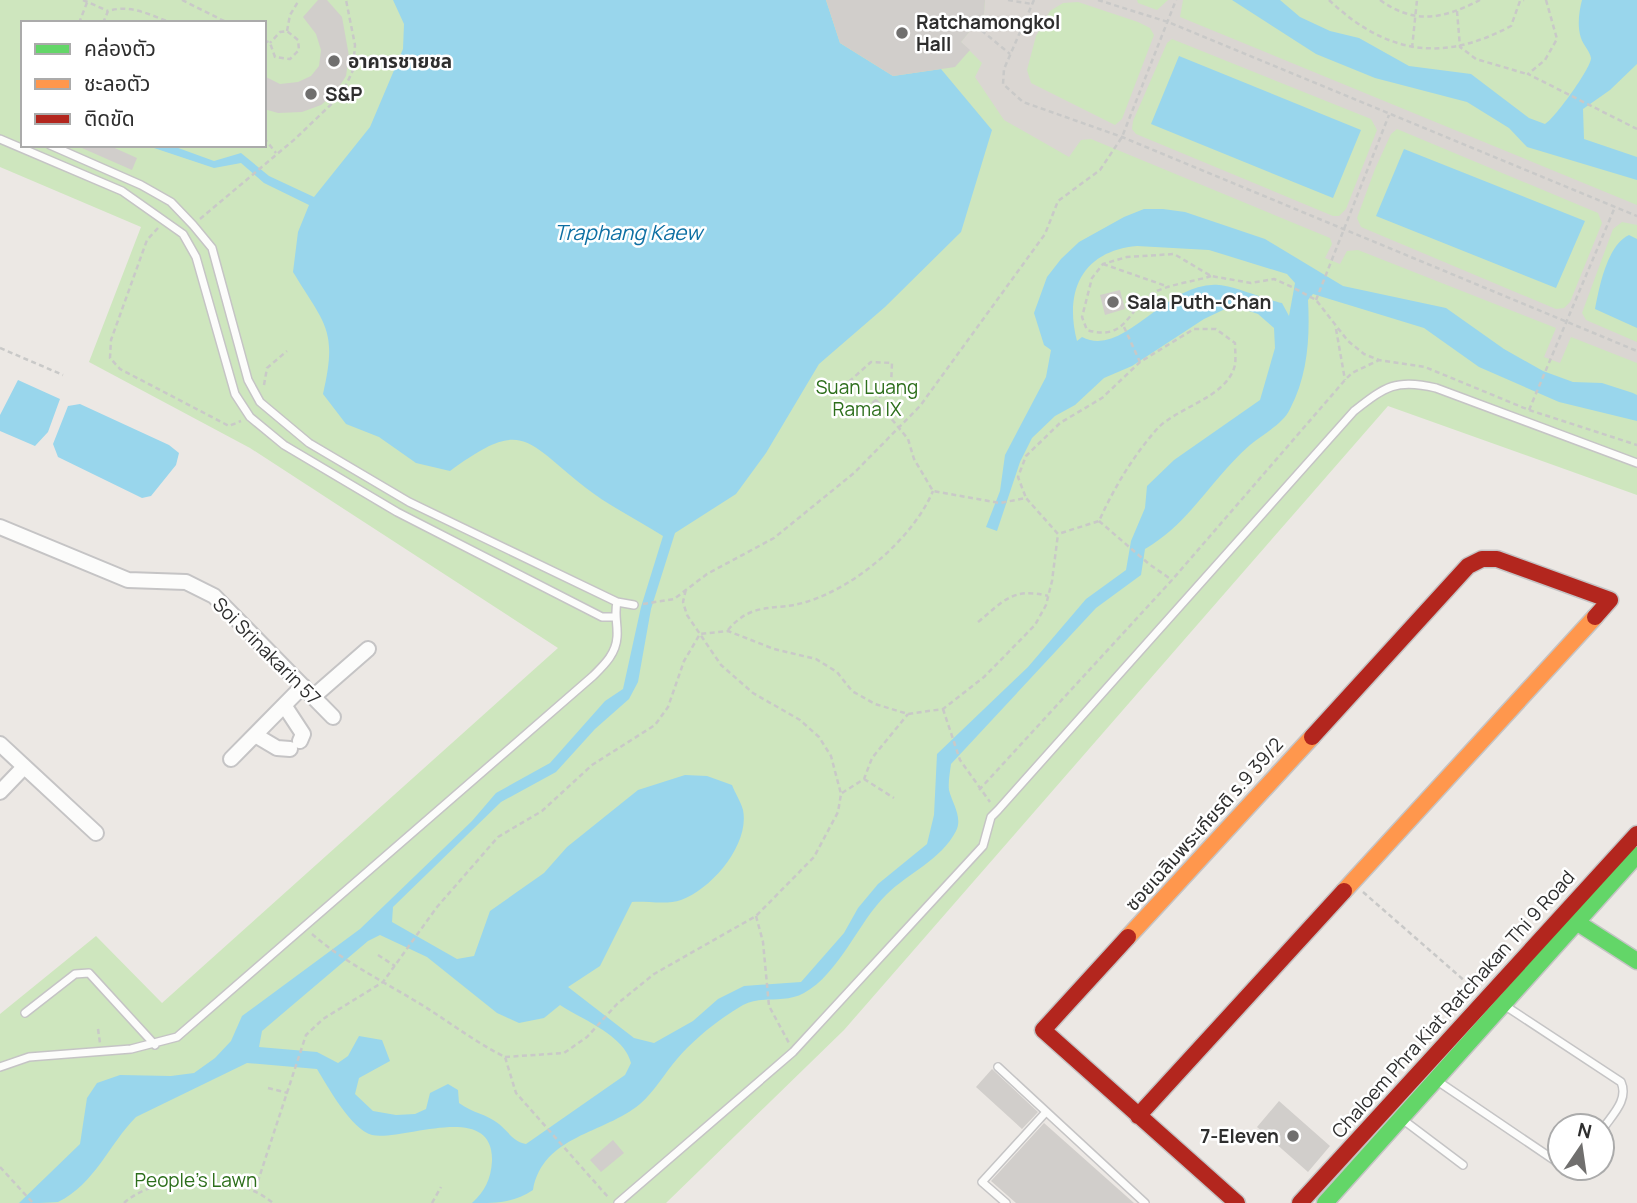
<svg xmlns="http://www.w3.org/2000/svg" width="1637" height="1203" font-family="Manrope,'Noto Sans Thai',sans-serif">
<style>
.green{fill:#cee6be;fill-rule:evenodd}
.plaza{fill:#dad6d2;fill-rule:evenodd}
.water{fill:#99d6ec;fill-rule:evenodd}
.building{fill:#d1cecb}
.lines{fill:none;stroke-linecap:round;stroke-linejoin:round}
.lane-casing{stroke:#c5c4c5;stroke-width:10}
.street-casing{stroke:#c5c4c5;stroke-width:18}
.fast-casing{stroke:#c5c4c5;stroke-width:19}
.slow-casing{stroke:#c5c4c5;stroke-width:19}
.jam-casing{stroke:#c5c4c5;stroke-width:19}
.path{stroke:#c9c9c8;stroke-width:2.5;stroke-dasharray:5 3.5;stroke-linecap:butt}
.lane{stroke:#fcfcfb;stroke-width:7}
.street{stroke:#fcfcfb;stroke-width:14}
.fast{stroke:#63d668;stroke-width:16}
.slow{stroke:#ff974d;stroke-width:16}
.jam{stroke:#b3261e;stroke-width:16}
.poi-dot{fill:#706f6e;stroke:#fff;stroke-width:2.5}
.labels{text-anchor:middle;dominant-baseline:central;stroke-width:5;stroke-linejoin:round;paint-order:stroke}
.poi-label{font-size:19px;font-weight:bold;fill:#2e2e2e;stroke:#fff;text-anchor:start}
.park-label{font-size:19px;fill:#2c6e1b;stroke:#fff}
.street-label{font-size:19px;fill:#2e2e2e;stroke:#fff}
.water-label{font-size:21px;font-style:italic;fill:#0d6fa3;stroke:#fff}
</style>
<rect width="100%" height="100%" fill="#ece8e4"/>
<path class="green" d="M0 0H1637V495L1388 406 844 1030 666 1203H0V1014L96 936 162 1003 558 648 250 448 89 362 141 227 0 167ZM23 23H264V145H23Z"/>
<path class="plaza" d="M985 0H1137L1138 3 1157 10 1168 0H1183L1180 17 1637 205V225L1622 222 1613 229 1582 313 1586 320 1637 342V363L1571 337 1560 363 1544 357 1556 328 1358 250 1347 251 1340 264 1325 258 1332 244 1330 238 1091 139 1081 140 1069 157 1004 120 975 77 982 63 961 42 984 14ZM1078 2 1138 22 1150 28 1154 35 1122 119 1115 125 1031 83 1027 70 1036 36 1050 11 1063 3ZM1172 39 1371 119 1377 130 1346 209 1339 216H1333L1136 134 1132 129 1133 121 1167 43ZM1397 129 1598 213 1602 223 1570 302 1564 308 1556 309 1361 227 1357 218 1375 169 1391 134Z"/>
<path class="water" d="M393 0H826L840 43 893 76 941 69 992 130 961 232 885 307 819 364 766 453 736 494 675 533 651 609 638 682 629 699 595 729 556 772 501 802 393 907 392 922 457 959 474 956 490 911 544 873 567 847 638 790 685 775 707 776 732 785C735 793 741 802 743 810 750 844 712 889 681 900 668 905 647 901 632 902L600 966 568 987 634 1038 654 1043 693 1021 718 999 744 986 801 982 844 933 858 908 878 884 927 844 934 815 937 754 1028 667 1086 599 1126 570 1131 541 1145 508 1147 486 1174 460 1260 400 1275 348 1274 328 1258 314 1243 309 1223 310 1204 319 1132 366 1104 378 1075 405 1055 416 1032 438 1020 462 997 531 986 527 1000 491 1005 455 1046 377 1051 350 1044 345 1034 313 1047 277 1061 259 1079 242 1124 217 1144 209H1163L1185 212 1265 239 1343 286 1446 308 1504 349 1543 371 1573 382 1602 383 1633 393 1637 395V421L1559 402 1479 367 1424 328 1313 294 1308 300C1310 337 1308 375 1290 409 1283 424 1263 434 1250 445 1212 478 1190 523 1145 549L1141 575 1096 608 951 764C950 772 948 782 949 790 952 803 963 817 956 831 941 860 908 873 886 895 859 921 839 974 804 993 784 1004 762 995 743 1005 719 1019 695 1038 677 1059 664 1074 655 1091 640 1104 604 1134 543 1135 533 1190 514 1203 495 1203 472 1203 485 1191 491 1179 492 1161 494 1099 401 1142 372 1135 351 1129 328 1087 317 1069L247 1063 136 1117C109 1144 95 1184 58 1202 49 1203 30 1203 19 1203L80 1144 87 1098 97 1083 120 1075 171 1076 194 1073 215 1058 231 1041 242 1016 360 929 472 821 496 793 550 763 605 701 623 689 641 607 663 536C638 520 609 506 586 488 525 440 523 417 450 471L416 463 379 437 346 424 323 394C338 329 325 325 293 272L298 232 309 205 264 183 241 163 214 168 145 145H170L214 161 241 153 269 176 314 197 370 127 403 49 404 24ZM1137 246 1209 250 1287 274 1295 283 1289 316 1282 303C1264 299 1234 286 1219 285 1166 280 1125 359 1082 337L1077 341C1064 291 1082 251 1137 246ZM380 935 427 957 497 1013 519 1023 544 1018 560 1005C583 1020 624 1035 631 1063L625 1075 526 1144C512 1141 510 1133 499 1124 487 1114 472 1113 459 1103L458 1090 448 1084 430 1093 426 1109 415 1114 396 1115 373 1111 355 1094 359 1078 390 1061 382 1040 359 1036 348 1056 338 1063 317 1052 259 1047 262 1031 368 941Z
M1232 0H1280L1300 17 1330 31 1359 38 1409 66 1471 74 1529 118 1545 124C1553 121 1592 67 1591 58 1590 51 1583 45 1581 38 1577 27 1579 11 1582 0H1637V64L1610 90 1583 109 1584 139 1637 157V180L1527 147 1509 128 1467 102 1375 78 1316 54Z
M1179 56 1361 130 1333 198 1151 124Z
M1404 149 1585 221 1556 288 1376 216Z
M1629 235 1637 239V328L1595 309C1599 288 1607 245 1629 235Z
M18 380 60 399 48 432 35 446 0 431V415Z
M80 404 169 445 179 453 176 465 151 496 142 498 58 457 53 444 68 406Z"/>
<path class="building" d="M318 0H327L342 17 349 56 346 76 335 93 321 105 302 112 278 113 264 109V76L280 84 298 82 311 76 319 66 321 50 316 34 303 17Z
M826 0H985L984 14 961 42 970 50 955 67 893 76 840 43Z
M75 145H108L137 158 132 170Z
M1120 290 1125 309 1105 315 1100 295Z
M992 1069 1038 1112 1022 1129 976 1087Z
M1279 1101 1330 1146 1308 1172 1257 1127Z
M1044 1123 1134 1203H1016L991 1181Z
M613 1140 624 1153 601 1172 590 1160Z"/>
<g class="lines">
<g class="lane-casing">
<path id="lane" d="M0 139 122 191 183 234 196 257 235 394 250 417 284 445 397 512 602 617H613
M50 145 141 185 171 202 193 225 212 248 248 380 260 402 309 443 409 502 617 602
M1504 1005 1621 1082C1629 1100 1612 1115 1602 1130
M25 1013 75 974 89 973 155 1045
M0 1067 29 1057 131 1049 177 1037 593 676C604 665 616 654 617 637 618 624 614 615 617 602L634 605
M998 1067 1145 1203
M1436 1080 1560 1164
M1402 1119 1463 1165
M1568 1168H1573
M618 1203 793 1052 983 846 991 817 998 810 1354 411C1385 387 1396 378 1436 388L1637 463
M1006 1203 982 1182 1046 1112"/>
</g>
<g class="street-casing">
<path id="street" d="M0 527 128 580 186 582 214 596 333 717
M313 697 368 649
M284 705 303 734 300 741
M255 735 277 748 290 749
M0 744 96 833
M231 759 303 686
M0 792 24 767"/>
</g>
<g class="fast-casing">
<path id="fast" d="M1567 916 1637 961
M1325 1203 1637 855"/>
</g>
<g class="slow-casing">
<path id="slow" d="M1344 891 1595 617
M1128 937 1312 737"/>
</g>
<g class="jam-casing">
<path id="jam" d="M1312 737 1468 566 1482 559H1497L1610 600 1595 617
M1128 937 1043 1030 1237 1203
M1138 1116 1344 891
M1300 1203 1637 834"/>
</g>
<path class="path" d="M83 0 108 11
M182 0 228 23
M1008 0 1032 4
M1034 0 1004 69 1003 84 1023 102 1122 137 1637 351
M1098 0 1168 22 1637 216
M1329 0C1386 54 1442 63 1511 26L1520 1 1524 0
M1380 0C1415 25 1443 19 1480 0
M1546 0 1557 39 1545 60 1528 74 1637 129
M1457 11 1460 47 1476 59 1527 74
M79 23 88 0
M103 23 108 11C131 4 150 15 172 23
M975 25 1010 54
M287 31 290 15 299 0
M264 40 270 43 275 57 290 59 299 50 298 40 287 31 280 32 270 43
M1412 48 1417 0
M264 138 276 153
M200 219 295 139 342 94 353 70 355 45 346 0
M158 228 147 240 111 340 110 358 120 369 229 426 241 421
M1103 264 1169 287
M1211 276C1193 282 1169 284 1153 293 1127 309 1127 342 1087 330L1082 317 1092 278 1103 264 1127 257 1174 254 1211 276 1251 283 1274 279 1292 287 1316 300 1348 341 1364 354 1379 360 1425 367 1529 410 1637 445
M1316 300 1389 115
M1124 327 1140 362
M1336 329 1345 380
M0 348 63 375
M264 385 267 368 287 351
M876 400 861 413 842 407 843 387 871 362 892 363 891 386 876 400 908 439 914 459 933 491 1000 503 1026 498 1058 534 1099 521C1114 488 1133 456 1157 429 1177 407 1227 398 1235 365 1236 358 1235 349 1235 343L1216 329H1194L1140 362 1102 398 1060 423 1026 456 1018 477 1026 498
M1529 410 1615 207
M1099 521 1149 564 1172 580
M643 604 674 599 707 574 774 538 854 473 920 406 1045 234 1058 201 1100 170 1122 137 1176 0
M978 622C1004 601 1012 587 1048 596
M728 630C753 600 775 612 806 602 856 587 913 538 933 491
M943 709 960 760 990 802
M864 779 894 798
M979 790 1172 580 1345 380 1352 373 1379 360
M842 793 864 779 872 758 908 714
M1363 892 1474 989
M756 916 763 942 769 1006 789 1043
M312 934C344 962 381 980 417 1002 447 1020 473 1041 505 1057L516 1093 608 1197
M378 955 395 966
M98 1029 100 1043
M505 1057 564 1053 587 1037 617 1004 654 974 756 916 814 857 838 812 841 794 831 756 819 737 800 720 753 693 721 665 687 615 683 602 686 589
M268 1088 288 1093
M0 1167 33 1203
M255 1190 306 1035 323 1019 383 982 437 907 498 837 542 811 592 765 655 725 668 707 684 661 700 634 728 631 774 649 816 659 837 672 852 691 875 704 908 714 943 709 984 677 1035 625 1046 605 1052 581 1058 534
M124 1203C161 1171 236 1172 273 1203
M432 1203 441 1187"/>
<use href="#lane" class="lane"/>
<use href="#street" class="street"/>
<use href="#fast" class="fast"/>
<use href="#slow" class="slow"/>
<use href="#jam" class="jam"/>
</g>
<g class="poi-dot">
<circle cx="902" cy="33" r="7"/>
<circle cx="334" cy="61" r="7"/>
<circle cx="311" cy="94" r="7"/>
<circle cx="1113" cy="302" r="7"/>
<circle cx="1293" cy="1136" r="7"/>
</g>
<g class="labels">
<g class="poi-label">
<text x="916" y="22">Ratchamongkol<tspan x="916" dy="22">Hall</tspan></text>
<text x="348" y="61">อาคารชายชล</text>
<text x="325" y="94">S&amp;P</text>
<text x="1127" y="302">Sala Puth-Chan</text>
<text x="1279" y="1136" text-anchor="end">7-Eleven</text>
</g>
<g class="park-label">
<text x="867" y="387">Suan Luang<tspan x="867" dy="22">Rama IX</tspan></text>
<text x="196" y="1180">People’s Lawn</text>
</g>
<g class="street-label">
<text transform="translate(267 651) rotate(45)">Soi Srinakarin 57</text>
<text transform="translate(1204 824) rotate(-48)">ซอยเฉลิมพระเกียรติ ร.9 39/2</text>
<text transform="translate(1453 1004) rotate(-48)">Chaloem Phra Kiat Ratchakan Thi 9 Road</text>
</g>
<g class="water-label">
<text x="628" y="232">Traphang Kaew</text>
</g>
</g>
<rect x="21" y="21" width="245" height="126" fill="#ffffff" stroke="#ababab" stroke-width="2"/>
<rect x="35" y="44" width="35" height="10" fill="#63d668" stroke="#ababab" stroke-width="2"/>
<text x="84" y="56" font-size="21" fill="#2e2e2e">คล่องตัว</text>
<rect x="35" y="79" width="35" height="10" fill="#ff974d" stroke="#ababab" stroke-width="2"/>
<text x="84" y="91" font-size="21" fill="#2e2e2e">ชะลอตัว</text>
<rect x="35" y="114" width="35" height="10" fill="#b3261e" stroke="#ababab" stroke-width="2"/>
<text x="84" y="126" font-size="21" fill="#2e2e2e">ติดขัด</text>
<g transform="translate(1581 1147) rotate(13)"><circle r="33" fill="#ffffff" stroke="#ababab" stroke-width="2"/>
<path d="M0-5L12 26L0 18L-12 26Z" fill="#706f6e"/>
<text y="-10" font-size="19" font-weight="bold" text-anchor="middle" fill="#2e2e2e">N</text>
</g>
</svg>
